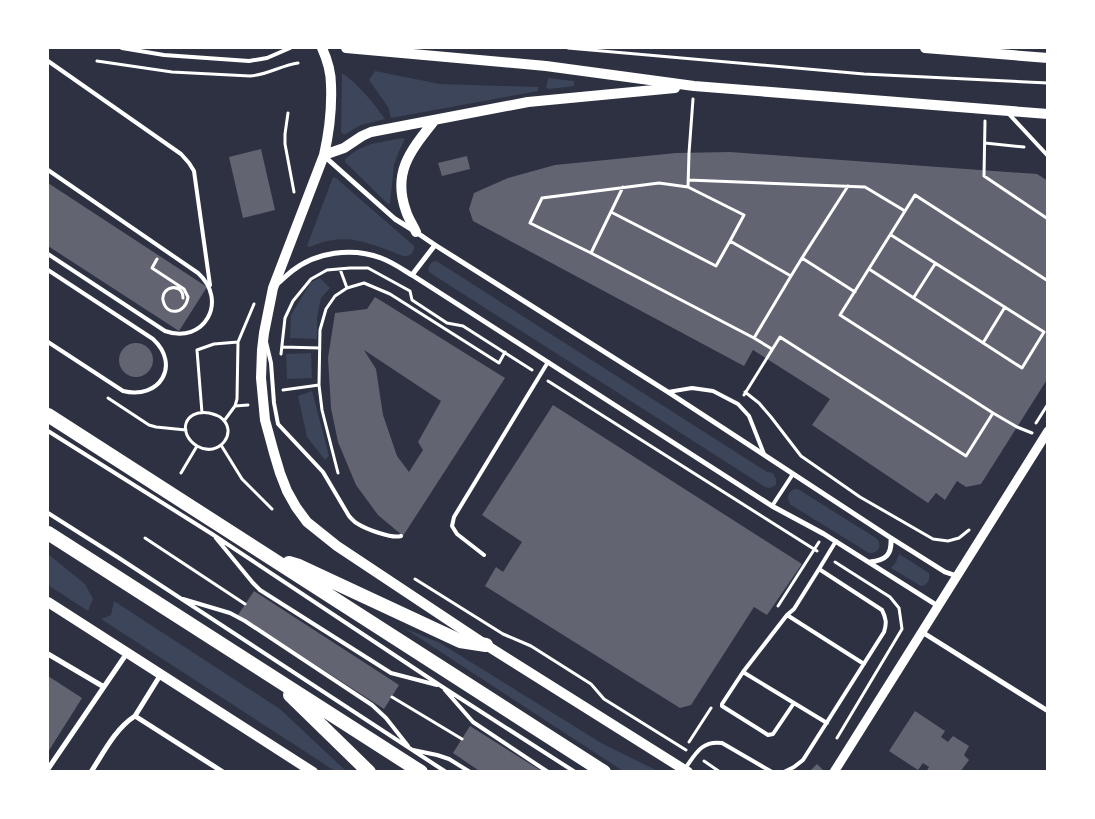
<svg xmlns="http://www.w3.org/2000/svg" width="1095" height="819" font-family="Karla,sans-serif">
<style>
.green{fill:#3c4559}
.building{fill:#626471;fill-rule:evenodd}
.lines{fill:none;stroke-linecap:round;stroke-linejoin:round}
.path{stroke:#fff;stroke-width:3}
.service{stroke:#fff;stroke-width:4}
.minor{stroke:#fff;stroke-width:5}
.tertiary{stroke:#fff;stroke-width:9}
.secondary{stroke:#fff;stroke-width:10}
.trunk{stroke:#fff;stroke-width:14}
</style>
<rect width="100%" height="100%" fill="#2d3142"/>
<path class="green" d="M375 71 440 84 538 87V91L391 118 388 107 369 80Z
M342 73C358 84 374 103 385 119L361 125 344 135 341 132Z
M548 78 574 81V86L549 89 546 88Z
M402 138 405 139 399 151 394 165 390 203 388 204 345 162V159L357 150 371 144Z
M333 177 336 178 414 246C414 253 410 257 403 256 368 243 347 231 310 247L307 246Z
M435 261 438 262 767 472 773 473 776 479V485L770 488 765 487 432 274 429 272C427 266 430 263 435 261Z
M320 278 330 288 321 298 317 318V339L290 338 291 315 311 282Z
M311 353 312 378 287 379 286 354Z
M312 391 329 456 325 460 307 437 298 396Z
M795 489H798L876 538C883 545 879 554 869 553L791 505C786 498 787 492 795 489Z
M48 554 85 584 93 599 88 611 48 585Z
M899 554 929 573C930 580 928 585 921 586L891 568 896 562Z
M114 601 280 709 346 771H335L101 619 111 615Z
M404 628 440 643 603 744 658 771H623Z"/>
<path class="building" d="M261 149 275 210 243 218 229 157Z
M730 152 1037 174 1048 181V378L981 484 966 487 957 481 945 500 936 493 928 503 812 425 830 399 753 350 744 366 473 221 469 209 474 193 508 178 555 165 676 153Z
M467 156 470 169 442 176 438 163Z
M48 183 207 287 179 331 48 246Z
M375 297 505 378 403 536 378 515 356 485 338 442 331 408 328 358 335 313 367 309ZM364 350 441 401 418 442 423 450 409 472 397 456 383 415 376 369Z
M119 360a17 17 0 1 1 34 0a17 17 0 1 1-34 0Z
M553 405 802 564 767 615 754 607 691 705 680 708 485 586 496 567 503 572 522 542 482 515Z
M254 591 399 685 384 709 238 615Z
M48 676 82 698 48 752Z
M915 711 945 731 941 737 948 742 953 736 969 746 964 755 969 760 960 772H926L929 767 923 763 918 770 889 751Z
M470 726 543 772H481L453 753Z
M817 764 823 770 822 772H809Z"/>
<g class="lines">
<path class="path" d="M568 48 864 74 1048 83
M97 61 172 72 250 76C267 75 282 65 298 63
M288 113 285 134V144L294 192
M985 121 984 176 1048 219
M985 143 1024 147
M688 180 865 187 905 211
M623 187 591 253 530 223 542 198 659 183 688 187 689 153 693 99
M688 187 744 215 730 241 791 276 754 338
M611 212 716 266 730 241
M591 253 754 338 772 349
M802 258 848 186
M157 259 152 268 184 289 188 297C186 314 166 317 163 300 161 286 183 282 183 298
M340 269 347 288
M869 269 1022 368 1044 332 891 235
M791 276 802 258 855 292
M914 297 935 264
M983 343 1005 307
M282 347 320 348
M281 354 285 318 293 301 311 279 327 270 350 268H368L410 291 412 300 447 323 463 326 532 370
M548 381 817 551
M283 390 319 385
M745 392 759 403 771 417 801 456 860 497 933 539 948 541 959 538 969 530
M744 395 780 337 966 456 993 413 840 315 915 195 1048 281
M108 398 149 425 156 427 186 430
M235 406 248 405
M202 413 197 350 214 344 238 342
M993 413 1017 427 1032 433
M224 421 235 406 237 399 238 342 254 304
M1036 423 1048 404
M221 445 242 479 272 509
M181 473 197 446C177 433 184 409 209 413 213 414 217 415 220 417 240 431 219 459 197 446
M338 473 322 410 319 385 320 330 326 309 335 296 347 288 364 283 390 294 499 363 505 352
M145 538 245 604
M835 562 890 597 899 608 902 629 837 738
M415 579 503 634 531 646 591 684 604 699 686 750
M778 606 819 542
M392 697 462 739
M689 742 711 708
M704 761 720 772"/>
<path class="service" d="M122 48 164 55 249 61 267 58 290 48
M48 61 181 154 189 163 194 171 210 285
M1007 112 1048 156
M48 170 198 273C229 301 204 345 165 331L48 254
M48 270 153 339C181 365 160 400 123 391L48 342
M266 342 271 363 274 403 278 424 323 472 349 516C352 519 354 522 358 524 366 529 392 539 401 536
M668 392 692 388 713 391 738 404 749 416 764 454
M48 431 212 534 441 686 575 772
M772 506 793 474
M48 513 119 558 446 772
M216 538 253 583 260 590 391 673 437 685
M484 555 457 534 452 526 454 517 548 362
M183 599 230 613 245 621 372 705 386 718 408 746
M787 615 864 664
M743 672 827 723
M445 690 473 722 548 772
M794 703 773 734 768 735 722 706V704L743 672 787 615 794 609 819 569
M413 750 437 755 449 759 470 772
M684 770C695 755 701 740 722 743L772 772
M784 772 794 767 803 760 884 632C887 623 886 618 882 610L819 569 836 541"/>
<path class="minor" d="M324 156 395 219 416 232 435 245 668 392 891 538 945 572 957 576
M412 275 435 245
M277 284C282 280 287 275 292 271 316 252 352 247 381 258 392 262 402 269 412 275L772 506 824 534 938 606
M870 562C886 560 892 555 891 538
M922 632 1048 711
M48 654 104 687
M135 716 161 674
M48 769 127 653
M91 772C104 752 115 729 135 716L223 772"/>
<path class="tertiary" d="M834 772 1048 431"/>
<path class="secondary" d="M322 48C327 59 331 73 331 85 332 109 329 133 324 155L273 288 264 333 262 350 261 378 265 420 274 453 280 473 287 491 296 507 307 522 337 546 486 645 688 772
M346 48 546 66 694 86 1048 114
M925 48 1048 58
M324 155 344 148 362 136 371 132 528 102 675 88
M416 232C413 225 408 218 406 211 392 172 411 150 434 121
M48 602 313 772"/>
<path class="trunk" d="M48 415 604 772
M48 533 421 772
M289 563 299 566 460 641 486 645
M290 695 369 772"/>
</g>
<rect width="1095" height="819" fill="none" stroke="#ffffff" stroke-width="98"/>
</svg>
